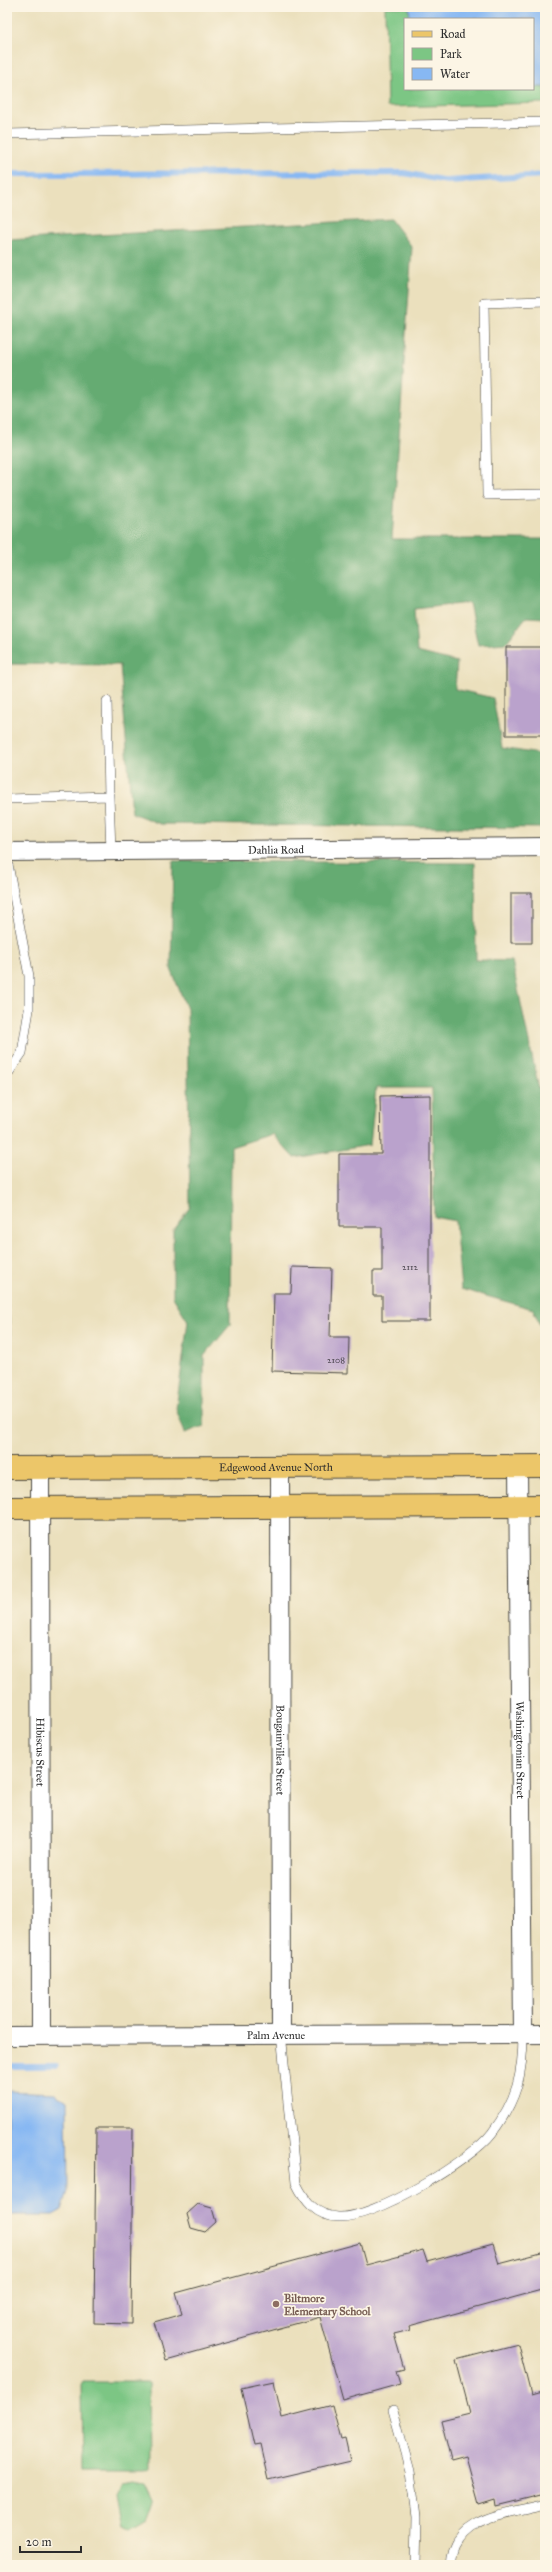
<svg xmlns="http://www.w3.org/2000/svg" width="552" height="2572" font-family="'IM FELL Great Primer',serif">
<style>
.green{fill:#7cc684;stroke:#547858}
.forest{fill:#65ab72;stroke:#486b4e}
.water{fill:#87b8f3;stroke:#59728f}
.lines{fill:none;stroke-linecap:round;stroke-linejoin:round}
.stream{stroke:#87b8f3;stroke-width:6}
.building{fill:#baa2cc}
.lane-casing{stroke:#484641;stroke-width:10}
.street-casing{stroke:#484641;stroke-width:20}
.primary-casing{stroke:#484641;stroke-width:24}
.lane{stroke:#fff;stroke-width:9}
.street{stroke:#fff;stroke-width:18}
.primary{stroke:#ecc669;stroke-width:22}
.education-dot{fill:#8d6e63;stroke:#fcf5e5;stroke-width:1.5}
.labels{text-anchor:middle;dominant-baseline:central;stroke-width:3.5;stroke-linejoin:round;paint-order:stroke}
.number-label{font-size:9px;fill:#4f4953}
.street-label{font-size:11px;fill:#2b2b2b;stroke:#fcf5e5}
.education-label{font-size:11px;font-weight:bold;fill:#785e54;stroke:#fcf5e5;text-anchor:start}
</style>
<rect width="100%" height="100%" fill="#fcf5e5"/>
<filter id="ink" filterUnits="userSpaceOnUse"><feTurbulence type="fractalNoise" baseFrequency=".025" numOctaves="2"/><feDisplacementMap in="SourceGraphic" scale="8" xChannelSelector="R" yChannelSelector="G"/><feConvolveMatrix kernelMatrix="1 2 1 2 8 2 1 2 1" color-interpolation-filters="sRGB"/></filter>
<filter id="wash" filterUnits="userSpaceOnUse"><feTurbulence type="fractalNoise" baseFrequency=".012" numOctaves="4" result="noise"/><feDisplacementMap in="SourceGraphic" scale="16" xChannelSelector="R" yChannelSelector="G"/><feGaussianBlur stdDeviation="0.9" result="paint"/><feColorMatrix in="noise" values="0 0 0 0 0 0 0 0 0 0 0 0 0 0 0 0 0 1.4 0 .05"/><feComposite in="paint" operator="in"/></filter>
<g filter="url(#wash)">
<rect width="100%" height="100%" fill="#ebe0bd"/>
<path class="green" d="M385 7H409L410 19H405V89L545 87V103L387 107Z
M81 2382H149L150 2470H82Z
M134 2479 145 2481 154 2500 147 2520 130 2530 122 2526 116 2493 122 2481Z"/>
<path class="forest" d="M391 219 412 247 392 539H545V618L526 617 506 643 478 645 469 603 414 609 417 652 457 662 455 689 493 698 502 748 545 755V828L160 824 132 813 120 665 7 664V240Z
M173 861 475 863 476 960 512 961 545 1118V1337L533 1309 461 1289 455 1221 434 1217 432 1088H376L370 1145 294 1158 272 1134 231 1147 230 1325 204 1356V1426L185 1433 176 1409 188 1321 173 1297V1230L190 1207 187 1009 171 969Z
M7 1297 11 1344H7Z"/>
<path class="water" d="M409 7H545V87H533V19H410Z
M7 2091 55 2093 67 2101 68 2191 62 2210 53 2215H7Z"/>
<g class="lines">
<path class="stream" d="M7 174 404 173 447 181 545 175
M7 2066H56"/>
</g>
<g id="blocks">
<path class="building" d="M506 647H545V735H506Z
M511 893H532V943H511Z
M430 1095V1321H382V1296H373V1271H382V1227H339V1154H381L380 1096Z
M292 1267 332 1268 330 1337H349L348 1373 272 1371 274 1293H291Z
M96 2128H133L131 2324 94 2323Z
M198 2204 212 2208 216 2222 205 2232 191 2228 187 2214Z
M360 2243 366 2265 423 2250 427 2262 493 2244 499 2264 545 2252V2289L409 2326 410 2330 394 2334 404 2369 396 2371 400 2384 343 2400 320 2317 165 2360 154 2322 182 2314 176 2293Z
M518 2344 531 2395 545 2391V2494L496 2506 495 2499 479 2504 466 2456 451 2460 441 2420 470 2413 456 2360Z
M274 2381 282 2418 332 2405 341 2440 345 2439 350 2461 268 2480 260 2444 254 2445 241 2388Z"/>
</g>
</g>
<g filter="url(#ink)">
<use href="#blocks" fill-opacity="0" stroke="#484641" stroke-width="1"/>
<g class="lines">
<g class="lane-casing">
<path id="lane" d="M7 134 545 122
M545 301 484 303 487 495 545 494
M107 701 109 796
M7 799 109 796 111 851
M7 859 29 976V1010L22 1053 7 1075
M281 2033 296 2183C305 2201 316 2216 338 2217 372 2220 472 2160 492 2133 517 2100 523 2074 523 2034
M393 2410 410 2471 416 2516 415 2565
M450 2565C452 2516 507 2514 545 2504"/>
</g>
<g class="street-casing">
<g id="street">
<path id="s1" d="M7 852 545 847"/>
<path id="s2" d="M518 1466 523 2034"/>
<path id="s3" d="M280 1467 281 2033"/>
<path id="s4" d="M40 1468 41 2035"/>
<path id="s5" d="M7 2036 545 2034"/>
</g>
</g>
<g class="primary-casing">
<g id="primary">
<path id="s6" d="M7 1468 545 1466"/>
<path d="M7 1508 545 1506"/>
</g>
</g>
<use href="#lane" class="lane"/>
<use href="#street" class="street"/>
<use href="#primary" class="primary"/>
</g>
</g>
<circle class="education-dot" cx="276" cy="2304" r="4"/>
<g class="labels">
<g class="number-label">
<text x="410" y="1266">2112</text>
<text x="336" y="1359">2108</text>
</g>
<g class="street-label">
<text stroke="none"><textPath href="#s1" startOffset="269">Dahlia Road</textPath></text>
<text stroke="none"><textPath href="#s6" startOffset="269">Edgewood Avenue North</textPath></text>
<text stroke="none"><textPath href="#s3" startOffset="283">Bougainvillea Street</textPath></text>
<text stroke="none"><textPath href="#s2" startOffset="284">Washingtonian Street</textPath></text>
<text stroke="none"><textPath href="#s4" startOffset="284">Hibiscus Street</textPath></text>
<text stroke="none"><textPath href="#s5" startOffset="269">Palm Avenue</textPath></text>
</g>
<g class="education-label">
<text x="284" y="2298">Biltmore<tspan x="284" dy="13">Elementary School</tspan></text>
</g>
</g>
<rect width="552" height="2572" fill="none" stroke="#fcf5e5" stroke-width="24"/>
<rect x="404" y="18" width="130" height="72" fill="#fcf5e5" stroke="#a8a49b"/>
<rect x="412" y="31" width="20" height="6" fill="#ecc669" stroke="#a8a49b"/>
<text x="440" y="38" font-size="12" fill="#2b2b2b">Road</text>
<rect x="412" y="48" width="20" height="12" fill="#7cc684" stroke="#a8a49b"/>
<text x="440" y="58" font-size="12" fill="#2b2b2b">Park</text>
<rect x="412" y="68" width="20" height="12" fill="#87b8f3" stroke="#a8a49b"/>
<text x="440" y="78" font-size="12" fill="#2b2b2b">Water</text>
<path d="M20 2546v6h61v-6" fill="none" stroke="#2b2b2b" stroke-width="2"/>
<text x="26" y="2546" font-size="12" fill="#2b2b2b" stroke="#fcf5e5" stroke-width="3" paint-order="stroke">20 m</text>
</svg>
